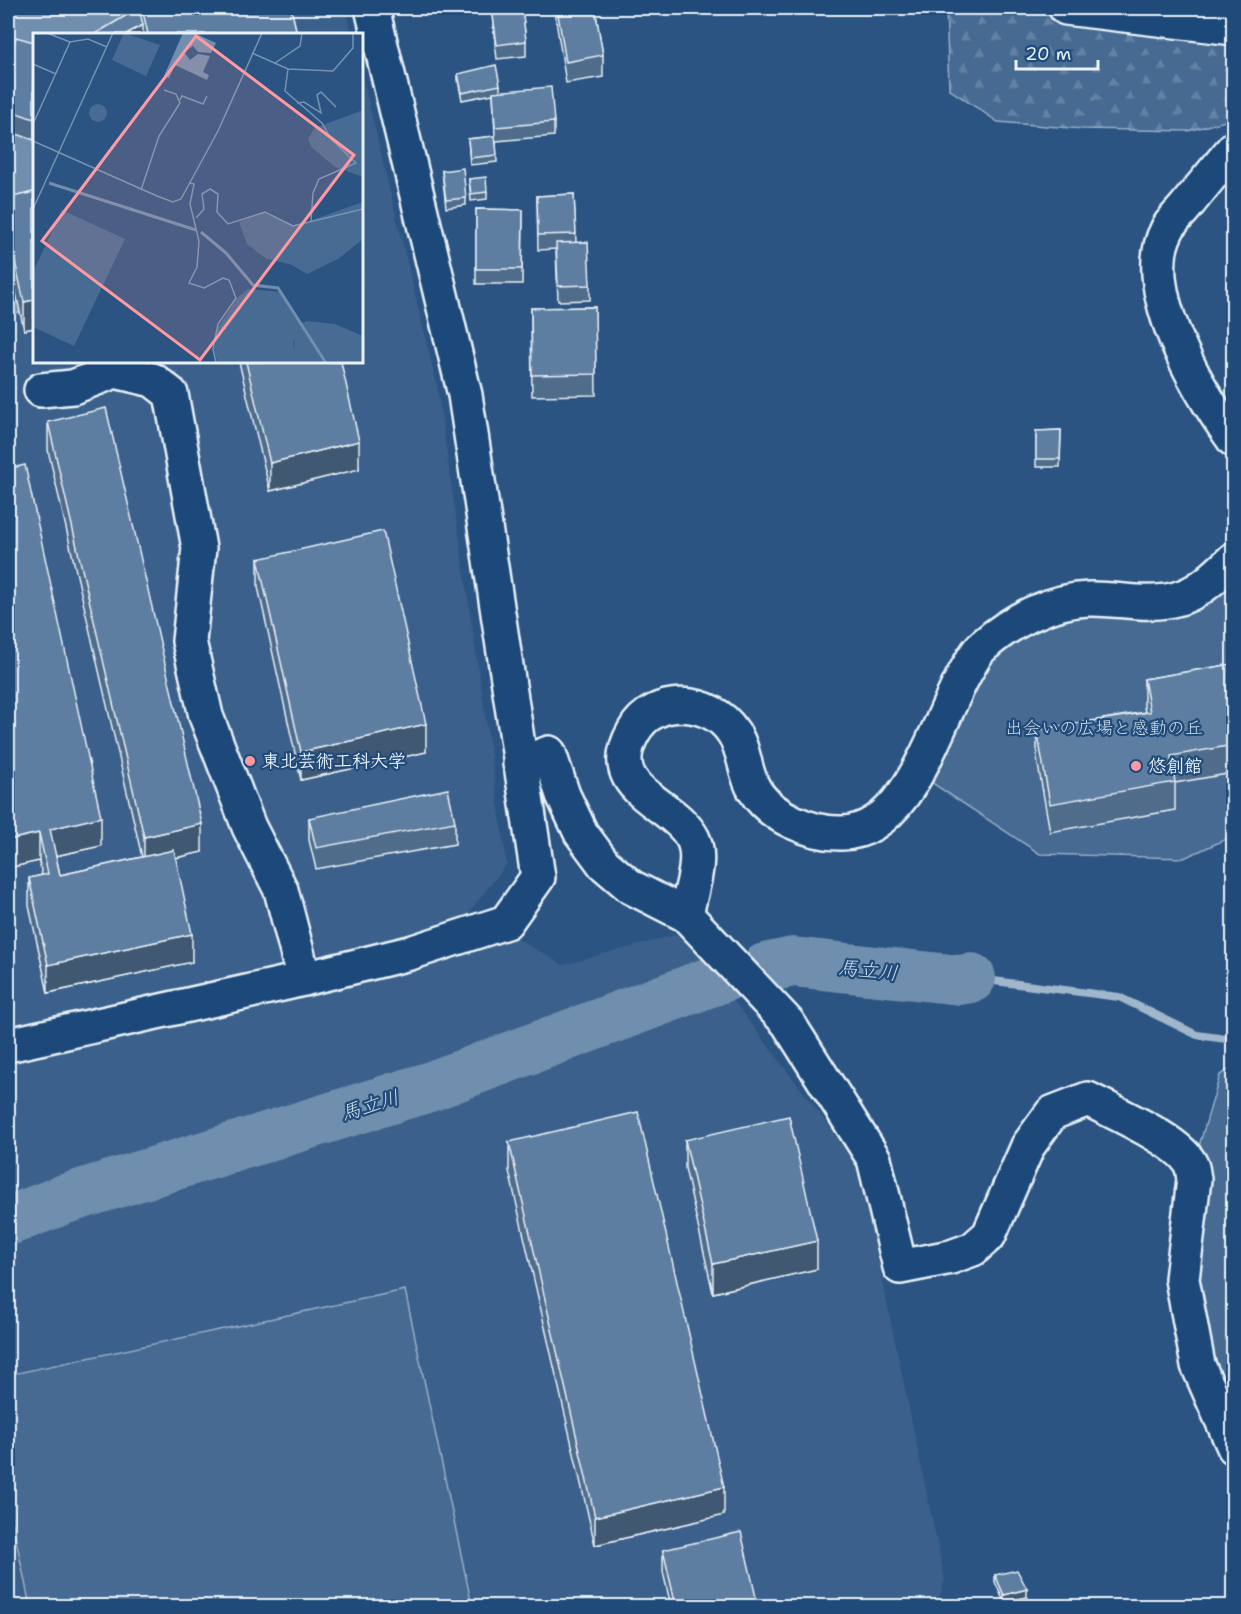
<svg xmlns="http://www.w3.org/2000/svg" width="1241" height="1614" font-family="'Shantell Sans','Klee One',sans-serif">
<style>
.built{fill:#3a608b}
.green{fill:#476b93;stroke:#98aec6;stroke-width:1.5}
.forest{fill:url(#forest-firs);stroke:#98aec6;stroke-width:1.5}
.water{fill:#708ead;stroke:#a0b6cb;stroke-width:1.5}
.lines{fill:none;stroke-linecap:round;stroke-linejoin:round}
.stream{stroke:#a0b6cb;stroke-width:8}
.river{stroke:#708ead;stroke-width:50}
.minor-casing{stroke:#e8f1f8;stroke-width:38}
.minor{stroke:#1f4a7a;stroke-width:33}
.wall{fill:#506c8a;stroke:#e8f1f8;stroke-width:1.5}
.shaded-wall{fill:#415871;stroke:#e8f1f8;stroke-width:1.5}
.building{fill:#5d7da1;stroke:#e8f1f8;stroke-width:1.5}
.poi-dot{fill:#ff9aa2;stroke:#1f4a7a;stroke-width:2}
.labels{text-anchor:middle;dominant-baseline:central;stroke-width:4.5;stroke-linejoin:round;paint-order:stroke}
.park-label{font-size:18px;fill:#d0dde9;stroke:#1f4a7a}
.poi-label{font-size:18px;font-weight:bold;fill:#e8f1f8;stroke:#1f4a7a;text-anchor:start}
.water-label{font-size:20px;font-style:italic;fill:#d0dde9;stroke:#1f4a7a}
.inset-river{fill:none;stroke:#708ead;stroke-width:3}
.inset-road{fill:none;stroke:#7793b1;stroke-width:1.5}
.view{fill:#ff9aa2;fill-opacity:0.15;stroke:#ff9aa2;stroke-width:3}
.inset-edge{fill:none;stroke:#e8f1f8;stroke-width:3}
</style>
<defs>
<pattern id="forest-firs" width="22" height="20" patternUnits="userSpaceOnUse" patternTransform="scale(1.5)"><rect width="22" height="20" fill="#476b93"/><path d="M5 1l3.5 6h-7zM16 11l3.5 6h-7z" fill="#6281a3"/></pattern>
</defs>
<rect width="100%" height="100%" fill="#2b5482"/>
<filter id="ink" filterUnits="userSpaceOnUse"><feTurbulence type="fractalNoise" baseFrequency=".0167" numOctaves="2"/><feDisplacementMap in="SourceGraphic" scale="12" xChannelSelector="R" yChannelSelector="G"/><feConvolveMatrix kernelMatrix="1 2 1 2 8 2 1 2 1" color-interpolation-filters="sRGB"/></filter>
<g filter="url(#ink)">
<path class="built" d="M8 8H345L352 34H34V362H362V75L437 386 507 864 470 911 563 965 682 933 858 1164 945 1580 936 1606H8Z"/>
<path class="green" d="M1233 546V836L1184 858 1040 854 917 773 994 637 1214 577Z
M1233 1067V1445L1198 1365 1192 1170 1220 1075Z
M405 1290 472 1606H30L8 1501V1375Z"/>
<path class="forest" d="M946 8H1233V119L1188 131 1083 129 998 122 949 89Z"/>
<path class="water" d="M8 8H135L139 30 131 34H34V64L8 86Z
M8 131 34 140V220L8 227Z
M8 257 20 312 8 315Z"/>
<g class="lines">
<path class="stream" d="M971 978 1119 997 1197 1035 1226 1039 1234 1034"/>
<path class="river" d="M765 968 793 962 960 980 971 978
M8 1221 65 1199 429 1087 729 975"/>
<g class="minor-casing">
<path id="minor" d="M1066 8 1234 28
M1234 148C1218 167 1202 186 1187 205 1181 213 1171 221 1167 230 1136 288 1200 393 1234 440
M41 390 73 387 115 371 153 380 171 394 199 548 189 641 206 716 249 827 281 890 304 979
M520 764 549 753 563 795 581 833 604 864 631 887 686 915 788 1023 874 1159 900 1267 951 1257 973 1249 989 1235 1028 1146 1052 1113 1088 1099C1112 1112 1181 1141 1191 1165 1193 1169 1193 1174 1194 1179L1182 1279 1198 1365 1234 1447
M686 915C690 893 703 860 693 839 673 800 599 791 634 731 654 695 711 698 733 732 745 749 744 772 754 789 770 817 812 834 842 833 911 832 938 716 969 666 973 659 977 651 983 646 1011 621 1051 600 1089 599 1118 598 1146 607 1176 599 1200 593 1216 575 1234 559
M8 1045 287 983 410 953 506 922 538 877 465 395 372 8"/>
</g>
<use href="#minor" class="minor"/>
</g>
<path class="wall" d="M136 8H291L297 34H95L136 10Z
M491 8H522L526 41V56L497 59Z
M554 8H595L603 55V77L566 83Z
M34 42V140L8 131V65Z
M458 74 500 85V91L554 122V136L496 141 497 162 470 165 468 139 495 136 493 94 462 100 458 81Z
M442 171 466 198V205L446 208Z
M469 179 487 192V199L471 201Z
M34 192V328L24 330 8 257V198Z
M574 194 576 242 590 285V300L558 301 556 249 538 250 537 196Z
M476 209 523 210 522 284H476Z
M595 307 596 395 532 396 531 308Z
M239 362H341L359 469 270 491Z
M48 422 202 852 176 858 192 962 48 993 29 906V878L42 875 39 861 8 868V469L101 846 56 856 60 875 142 857 48 450Z
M1061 430 1060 467H1036V431Z
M258 559 426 752 301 780 258 587Z
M1233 664V773L1175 783V810L1050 832 1037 759V730L1145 712 1144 707V679Z
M309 818 455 822V844L316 869 309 840Z
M685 1140 817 1269 713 1293 685 1168Z
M509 1142 724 1515 595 1545 509 1171Z
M663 1550 758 1606H671L663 1572Z
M995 1575 1027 1597 1004 1602 995 1582Z"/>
<path class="shaded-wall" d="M143 25V34H126Z
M34 300V328L24 330V302Z
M359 441V469L270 491V463Z
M426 724V752L301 780V752Z
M101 817V846L50 857V829Z
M202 824V852L144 865V837Z
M39 833V861L8 868V840Z
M192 934V962L48 993V965Z
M817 1241V1269L713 1293V1264Z
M724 1487V1515L595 1545V1517Z
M1027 1589V1597L1004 1602V1595Z"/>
<path class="building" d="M139 8 143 25 126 34H95Z
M142 8H291L297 34H148Z
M492 8H522L526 41 497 45Z
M557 8H595L603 55 566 62Z
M16 37 34 42V119L8 110V65Z
M496 65 500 85 462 93 458 74Z
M551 87 554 122 495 127 493 92Z
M495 136 497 155 470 158 468 139Z
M463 168 466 198 446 200 442 171Z
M486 177 487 192 471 194 469 179Z
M34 192V300L24 302 8 229V198Z
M574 194 576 234 538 235 537 196Z
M476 209 523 210 522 269H476Z
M588 242 590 285 558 286 556 243Z
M595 307 596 374 532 375 531 308Z
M246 362H341L359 441 270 463Z
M106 408 202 824 144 837 48 422Z
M1061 430 1060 459H1036V431Z
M25 465 101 817 50 829 60 875 174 850 192 934 48 965 29 878 48 874 39 833 8 840V469Z
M383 531 426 724 301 752 258 559Z
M1233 664V745L1171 756 1175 782 1050 804 1037 730 1150 712 1144 679Z
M448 789 455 822 316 848 309 818Z
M638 1112 724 1487 595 1517 509 1142Z
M789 1116 817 1241 713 1264 685 1140Z
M741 1532 758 1606H676L663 1550Z
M1017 1570 1027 1589 1004 1595 995 1575Z"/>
</g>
<g class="poi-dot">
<circle cx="250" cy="761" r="6"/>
<circle cx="1136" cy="766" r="6"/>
</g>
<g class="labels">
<g class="park-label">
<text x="1104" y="728">出会いの広場と感動の丘</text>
</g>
<g class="poi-label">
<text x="262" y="761">東北芸術工科大学</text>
<text x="1148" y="766">悠創館</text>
</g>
<g class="water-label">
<text transform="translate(868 970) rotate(6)">馬立川</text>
<text transform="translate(370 1105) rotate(-17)">馬立川</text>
</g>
</g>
<g transform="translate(33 33)">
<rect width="330" height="330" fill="#2b5482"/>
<path d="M91 0 127 12 113 43 79 27ZM56 80a9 9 0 1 1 18 0a9 9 0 1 1-18 0ZM330 169V206L305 226 274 241 259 232 232 225 214 211 206 189 229 179 262 193ZM29 177 92 206 41 313 0 294V239ZM215 256 248 259 268 291 260 309 264 330H185L181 319 182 300 203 266Z" fill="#476b93"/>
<path d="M330 77V144L302 134 278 114 275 105 282 95ZM274 288 302 291 330 303V330H262L261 304 267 291Z" fill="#476b93"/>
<path d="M150 0H161L183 10 178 20 165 19 160 13 151 19 157 27 165 21 177 23 170 39 176 42 174 47 142 32 136 45 131 43Z" fill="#708ead"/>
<path class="inset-river" d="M16 150 163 197M168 199 193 220M193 220 220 252 245 255 293 330"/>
<path class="inset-road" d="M14 0 37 9M219 20 255 36 300 38 320 15V0M242 30 267 13 269 0M0 31 23 41M255 36 252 58 289 90 298 106 323 130 286 146 280 160 278 188M147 67 149 63 170 71 174 63M264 70 271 69 288 80 284 62 288 59 303 74M0 91 37 9 55 6 74 14M0 108 124 163 140 169 148 166 185 98 229 0M156 150 161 151 157 171 166 208 164 234 156 250 171 255 190 245 196 247 203 265 185 291 180 316 183 330M108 157 126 103 147 70 143 61 131 57M0 176 80 0M163 185 171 176 169 161 177 156 185 161 184 179 195 191 232 179 260 193 330 176"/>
<path class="view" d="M163 3 321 122 167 327 9 208Z"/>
<rect width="330" height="330" class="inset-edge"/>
</g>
<rect width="1241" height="1614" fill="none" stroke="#1f4a7a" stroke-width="30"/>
<rect x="15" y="15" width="1211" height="1584" fill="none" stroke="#e8f1f8" stroke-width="2" filter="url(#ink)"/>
<path d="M1016 60v9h82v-9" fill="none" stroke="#e8f1f8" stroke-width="3"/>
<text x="1025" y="60" font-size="18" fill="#e8f1f8" stroke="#1f4a7a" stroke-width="4.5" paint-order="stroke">20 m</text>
</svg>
